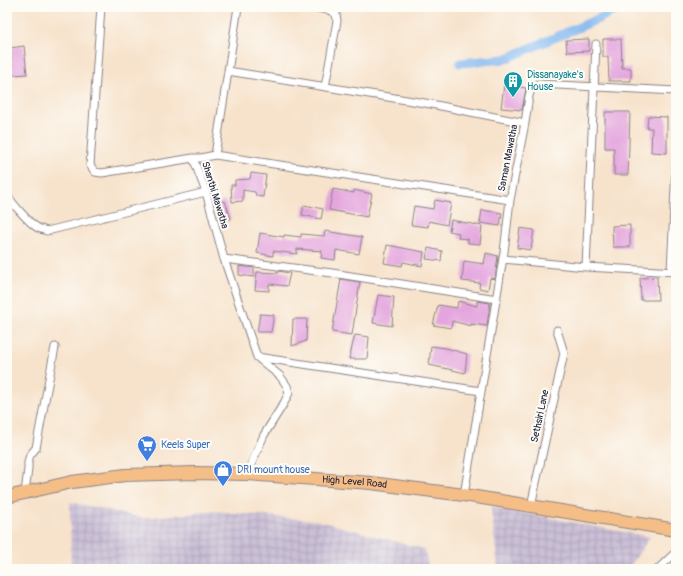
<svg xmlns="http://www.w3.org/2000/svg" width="683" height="576" font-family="Pangolin,sans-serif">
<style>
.industrial{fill:url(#industrial-grid)}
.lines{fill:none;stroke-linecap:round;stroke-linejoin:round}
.canal{stroke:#80b6ef;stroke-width:9}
.building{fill:#e4a5de}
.minor-casing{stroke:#8c8284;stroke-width:9}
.trunk-casing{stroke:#8c8284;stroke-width:14}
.minor{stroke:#fff;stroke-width:7}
.trunk{stroke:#f6be87;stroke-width:12}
.labels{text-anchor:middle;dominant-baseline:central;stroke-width:4;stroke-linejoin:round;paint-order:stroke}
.culture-label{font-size:10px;fill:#0d838f;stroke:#fdfcf7;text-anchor:start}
.street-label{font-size:10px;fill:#22223b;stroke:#fdfcf7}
.shop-label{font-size:10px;fill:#366cbe;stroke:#fdfcf7;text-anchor:start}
</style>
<defs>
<pattern id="industrial-grid" width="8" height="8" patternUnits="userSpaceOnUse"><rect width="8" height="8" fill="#cabfd6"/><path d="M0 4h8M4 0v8" fill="none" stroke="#ada4b9"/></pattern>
</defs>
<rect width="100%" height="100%" fill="#fdfcf7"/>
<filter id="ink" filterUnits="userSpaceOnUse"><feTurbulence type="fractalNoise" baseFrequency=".025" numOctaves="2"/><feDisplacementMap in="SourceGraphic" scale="8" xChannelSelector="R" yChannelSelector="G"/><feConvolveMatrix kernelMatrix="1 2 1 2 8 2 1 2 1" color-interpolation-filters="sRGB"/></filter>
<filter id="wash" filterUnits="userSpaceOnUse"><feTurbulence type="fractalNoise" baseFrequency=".012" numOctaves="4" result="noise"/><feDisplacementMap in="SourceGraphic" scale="16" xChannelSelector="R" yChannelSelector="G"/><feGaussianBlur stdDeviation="0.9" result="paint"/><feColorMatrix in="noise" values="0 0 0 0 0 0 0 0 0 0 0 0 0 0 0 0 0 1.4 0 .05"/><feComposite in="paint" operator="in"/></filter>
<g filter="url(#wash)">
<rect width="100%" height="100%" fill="#f7e3cc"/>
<path class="industrial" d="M70 502 143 518 215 511 319 521 424 549 429 569H71Z
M491 507 650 537 628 569H498Z"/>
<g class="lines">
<path class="canal" d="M460 63 505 59 598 19 622 7"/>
</g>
<g id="blocks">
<path class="building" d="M589 39V51L567 52 566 40Z
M603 39H621L622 68H631V81H609L608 57H603Z
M24 46 27 74 13 75 10 48Z
M504 85 526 88 522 110 501 108Z
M605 112H630L628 175H614V148H605Z
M648 116 667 117V153L651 152 652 128H647Z
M251 173 266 175 263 197 256 196 255 192 243 190V201L232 202 231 185H235V180L250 179Z
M333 189 354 193V190L372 194 367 217 329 210Z
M435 200 451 203 447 225 429 221 428 227 411 225 414 206 433 209Z
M225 201 231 219 221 221 216 203Z
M304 205 323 209 321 219 302 215Z
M482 210 502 213 500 226 480 223Z
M451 220 482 226 480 244 468 243V239L458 238 459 233 449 231Z
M630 225V247H613L612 226Z
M520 228 534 230 531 250 517 248Z
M325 231 362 237 359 254 336 250 335 260 321 258 322 251 297 249V254L273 251V256L257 253 260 233 284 237V235L301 237V234L324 236Z
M387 245 424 252 422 266 403 262 402 266 384 263Z
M428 248 442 251 441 261 426 259Z
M486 253 498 256 495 279 490 278 488 290 479 288 480 283 462 281 464 261 484 264Z
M239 266 254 268V277L239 275Z
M278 271 290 273 287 286 269 284V291L255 290 257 272 278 273Z
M657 277 658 300H641L640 278Z
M341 279 360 282 352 335 332 332Z
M378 295 394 297 392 326 373 323Z
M458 301 477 306V301L490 303 487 326 471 324V326L452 321 451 328 433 325 438 305 457 308Z
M260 314 274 315 271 332H257Z
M293 319H307L306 341 292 346Z
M355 335 369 337 367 359H349Z
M431 346 446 348 467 354 465 373 448 369 429 365Z"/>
</g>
</g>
<g filter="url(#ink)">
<use href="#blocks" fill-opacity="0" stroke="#8c8284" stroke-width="1"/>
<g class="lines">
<g class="minor-casing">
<path id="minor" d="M101 7 90 165 95 172 102 173 193 158 206 192 224 259 257 357 280 376 287 386 289 393 284 403 264 435 247 474
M312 7 329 10 336 14 337 21 325 87
M228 71 431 104 525 123 510 200 504 252 464 495
M525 123 529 96 531 89 538 84 676 91
M215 155 238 7
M193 158H201L215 155 510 200
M7 195C13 204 29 223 38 228 41 229 43 230 47 231L206 192
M224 259 332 273 497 299
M503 259 586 267 676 272
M586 267 596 44
M671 271 676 168
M257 357 481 391
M25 493 28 469V462L30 455 36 448 55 347
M531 506 564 353 557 330
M658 569 676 552"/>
</g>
<g class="trunk-casing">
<g id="trunk">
<path id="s1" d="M7 497 72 482 125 475 194 473 247 474 371 483 464 495 676 530"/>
</g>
</g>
<use href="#minor" class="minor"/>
<use href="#trunk" class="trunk"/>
</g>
</g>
<defs>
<g id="building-pin" transform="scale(1)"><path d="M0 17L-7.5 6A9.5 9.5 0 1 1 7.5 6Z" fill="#0f9aa8" stroke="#fdfcf7"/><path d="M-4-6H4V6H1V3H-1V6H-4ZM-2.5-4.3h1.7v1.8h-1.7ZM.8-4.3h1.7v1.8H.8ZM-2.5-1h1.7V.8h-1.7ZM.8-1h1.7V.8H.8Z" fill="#fff"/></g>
<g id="supermarket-pin" transform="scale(1)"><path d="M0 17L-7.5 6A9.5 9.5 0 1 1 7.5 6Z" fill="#3f7fe0" stroke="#fdfcf7"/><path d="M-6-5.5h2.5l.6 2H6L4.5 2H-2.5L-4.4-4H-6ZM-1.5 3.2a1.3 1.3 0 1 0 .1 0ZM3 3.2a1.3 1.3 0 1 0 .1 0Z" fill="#fff"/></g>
<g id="shop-pin" transform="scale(1)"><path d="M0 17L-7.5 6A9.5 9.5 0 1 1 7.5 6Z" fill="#3f7fe0" stroke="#fdfcf7"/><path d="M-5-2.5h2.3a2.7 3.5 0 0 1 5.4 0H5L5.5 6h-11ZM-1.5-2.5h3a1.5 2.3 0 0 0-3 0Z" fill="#fff"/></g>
</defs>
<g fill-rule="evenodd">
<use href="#building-pin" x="513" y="81"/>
<use href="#supermarket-pin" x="147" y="445"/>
<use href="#shop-pin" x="223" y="470"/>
</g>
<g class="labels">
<g class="culture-label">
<text x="527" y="75">Dissanayake's<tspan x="527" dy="12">House</tspan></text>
</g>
<g class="street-label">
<text transform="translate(508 158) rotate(-79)">Saman Mawatha</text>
<text transform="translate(215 195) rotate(73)">Shanthi Mawatha</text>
<text transform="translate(540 416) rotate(-78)">Sethsiri Lane</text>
<text stroke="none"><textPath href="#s1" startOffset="350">High Level Road</textPath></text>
</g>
<g class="shop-label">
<text x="161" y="445">Keels Super</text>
<text x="237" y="470">DRI mount house</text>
</g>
</g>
<rect width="683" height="576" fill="none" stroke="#fdfcf7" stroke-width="24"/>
</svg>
